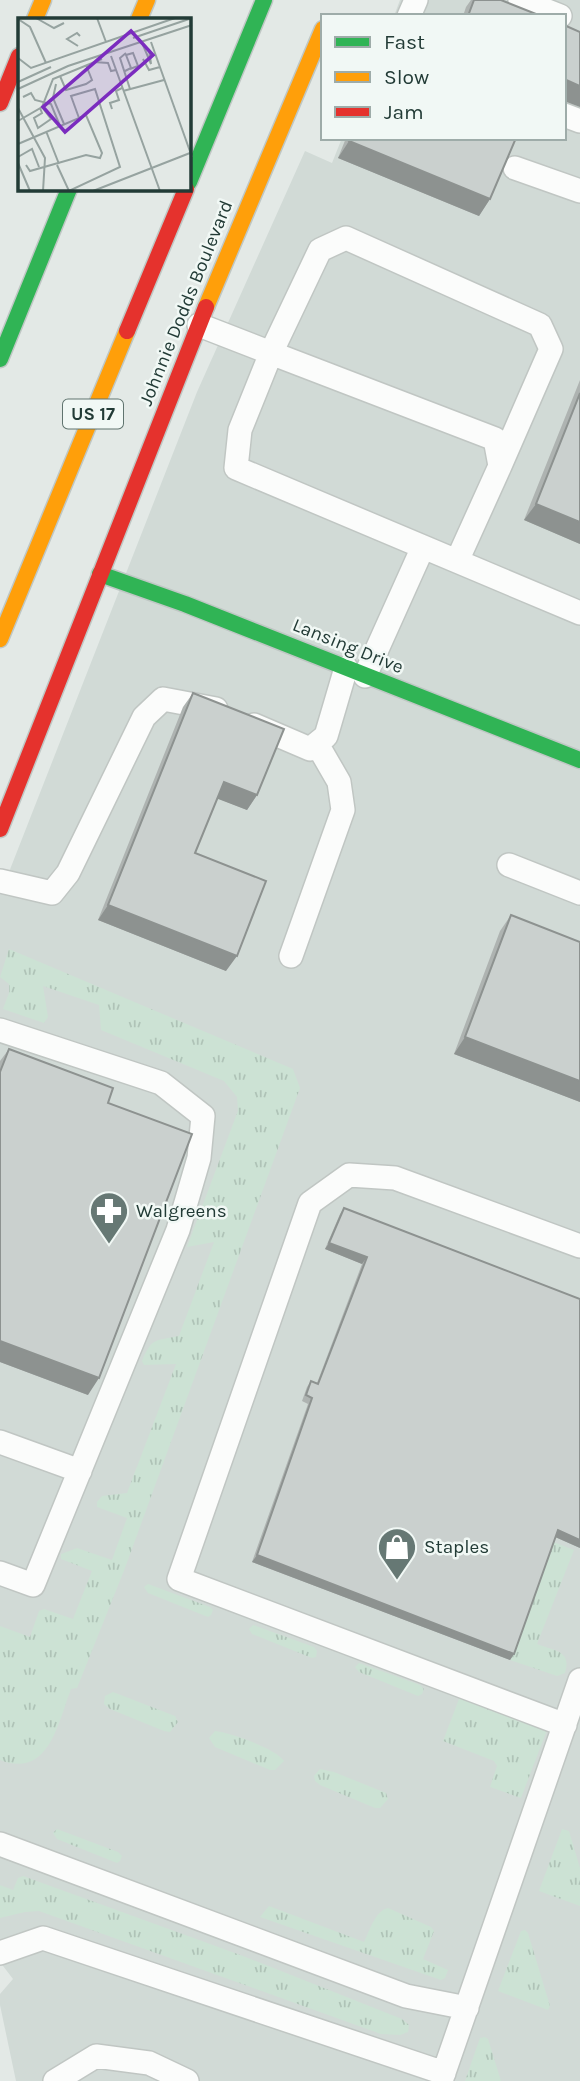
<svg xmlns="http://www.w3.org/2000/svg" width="580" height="2081" font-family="Karla,sans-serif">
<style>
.built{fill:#d1dad6}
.grass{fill:url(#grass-tufts)}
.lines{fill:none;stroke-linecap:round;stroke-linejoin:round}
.lane-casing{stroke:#c0c6c3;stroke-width:26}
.fast-casing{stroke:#bfc7c4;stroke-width:19}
.slow-casing{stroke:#bfc7c4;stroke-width:19}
.jam-casing{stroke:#bfc7c4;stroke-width:19}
.lane{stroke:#fbfcfb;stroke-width:23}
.fast{stroke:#30b455;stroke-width:16}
.slow{stroke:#ff9f0a;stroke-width:16}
.jam{stroke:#e5322d;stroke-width:16}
.wall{fill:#aeb3b1}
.shaded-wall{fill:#8d9290}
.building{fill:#cad0ce;stroke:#8d9290;stroke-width:2}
.labels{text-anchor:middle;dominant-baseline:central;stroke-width:5;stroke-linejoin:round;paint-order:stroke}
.shield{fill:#f1f8f5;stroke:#60746f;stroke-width:2}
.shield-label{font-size:18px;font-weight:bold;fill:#223b36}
.street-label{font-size:19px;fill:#223b36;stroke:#f1f8f5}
.poi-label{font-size:19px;fill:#223b36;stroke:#f1f8f5;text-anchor:start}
.inset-road{fill:none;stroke:#96a3a0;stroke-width:2}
.view{fill:#7b2cbf;fill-opacity:0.15;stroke:#7b2cbf;stroke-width:3.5}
.inset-edge{fill:none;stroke:#223b36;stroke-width:3.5}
</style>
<defs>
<pattern id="grass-tufts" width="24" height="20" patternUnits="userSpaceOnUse" patternTransform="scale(1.75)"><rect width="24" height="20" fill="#cce2d4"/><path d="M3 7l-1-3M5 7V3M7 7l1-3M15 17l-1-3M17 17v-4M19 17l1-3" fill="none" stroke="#afc3b7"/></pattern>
</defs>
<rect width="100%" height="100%" fill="#e3e9e6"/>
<path class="built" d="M400 0H580V2081H16L0 2005V1994L13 1979 0 1962V895L197 392 305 151 332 163 342 138H564V16H394Z"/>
<path class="grass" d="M9 949 293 1069 300 1088 125 1568 77 1688 71 1689C58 1723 49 1779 0 1760V1626L30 1637 39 1611 44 1609 73 1619 92 1571 61 1559V1554L77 1548 112 1560 127 1518 97 1507V1502L102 1496 127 1493 176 1364 144 1365 142 1361C152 1337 155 1341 179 1336L214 1242 187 1247 238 1111 237 1097 224 1081 101 1030 99 1005 43 986 48 1017 44 1023 3 1009 9 993V984L0 977Z
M551 1541 574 1550 537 1644C554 1651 572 1650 565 1673L557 1676 510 1660Z
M148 1584 210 1607 213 1610 211 1615 208 1617 148 1593 144 1587Z
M253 1625 314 1647 317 1651 316 1657 312 1658 252 1634 249 1629Z
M359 1663 420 1685 424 1689 422 1694 418 1696 359 1672 355 1667Z
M113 1692 175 1716 178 1722 170 1732 164 1731 110 1709 104 1704 105 1696Z
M465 1696 547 1730 521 1798 490 1787 497 1766 494 1761 443 1741 459 1699Z
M215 1731C229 1732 277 1749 284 1761L275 1770H270L215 1747 209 1738Z
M320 1769 334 1772 386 1793 388 1799 380 1808H375L320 1785 315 1781 314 1776Z
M57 1829 118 1852 122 1856 120 1861 117 1863 57 1839 53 1833Z
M562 1829 569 1831 580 1868V1906L539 1891Z
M23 1876 243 1956 402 2019 409 2025 408 2032 400 2035 381 2034 39 1911 25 1912 0 1918V1885L13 1890 18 1878Z
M269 1906 364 1942C370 1930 375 1911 388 1908L431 1927 434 1931 423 1959 448 1970 445 1978 441 1980 260 1917Z
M525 1930 528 1933 550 2006 548 2010 498 1991 521 1931Z
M485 2037 488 2039 501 2081H465L480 2038Z"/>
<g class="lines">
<g class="lane-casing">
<path id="lane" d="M520 0 560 16
M409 16 416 0
M564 115 580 121
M515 168 580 191
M199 325 271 353 240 430 236 468 580 613
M457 561 500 466 495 439 271 353 320 250 346 238 540 325 551 349 500 466
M365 676 423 547
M254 725 310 749 326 736 346 668
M509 865 580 893
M0 881 52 893 68 873 144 717 163 699 216 709
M291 956 343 810 339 782 317 744
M0 1030 161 1083 203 1116 199 1158 178 1230 33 1585 0 1573
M0 1442 80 1471
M565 1725 179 1579 310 1203 349 1175 395 1178 580 1246
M0 1844 406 1996 467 2008
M0 1953 43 1938 444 2073
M55 2081 96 2056 149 2063 187 2081
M441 2081 580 1680"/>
</g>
<g class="fast-casing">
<path id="fast" d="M189 182 264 0
M0 359 69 189
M100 574 185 604 580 760"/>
</g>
<g class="slow-casing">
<path id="slow" d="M35 19 43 0
M139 19 147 0
M206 307 323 29
M0 639 127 331"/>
</g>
<g class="jam-casing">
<path id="jam" d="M0 103 19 56
M127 331 186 189
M0 829 206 307"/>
</g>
<use href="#lane" class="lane"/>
<use href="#fast" class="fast"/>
<use href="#slow" class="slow"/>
<use href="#jam" class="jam"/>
</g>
<path class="wall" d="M471 0H501L541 16H463L466 7Z
M346 138H516L490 199 479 216 338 158Z
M580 380V544L524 520Z
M193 693 257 795 247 810 217 798 195 853 226 971 98 920 183 707Z
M511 915 580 942V1102L454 1054 500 931Z
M9 1049 108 1103 88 1395 0 1362V1061Z
M344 1208 580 1548 555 1537 514 1654 510 1660 252 1562 308 1404 302 1401 307 1387 311 1381 317 1383 362 1264 325 1249 340 1214Z"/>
<path class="shaded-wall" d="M564 79 580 86V107L564 101Z
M349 141 490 199 479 216 338 158Z
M536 504 580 522V544L524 520Z
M224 782 257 795 247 810 213 797Z
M108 905 237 956 226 971 98 920Z
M465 1037 580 1081V1102L454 1054Z
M329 1243 367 1257 362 1264 325 1249Z
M0 1341 99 1378 88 1395 0 1362Z
M558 1530 580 1540V1548L553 1536Z
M257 1555 514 1654 510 1660 252 1562Z"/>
<path class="building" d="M474 0H501L541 16H468Z
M564 25 580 32V86L564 79Z
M350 138H516L490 199 349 141Z
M580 393V522L536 504Z
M193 693 284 729 257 795 224 782 195 853 266 881 237 956 108 905Z
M511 915 580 942V1081L465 1037Z
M9 1049 113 1088 108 1103 192 1134 99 1378 0 1341V1072Z
M344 1208 580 1299V1540L558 1530 514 1654 257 1555 312 1398 306 1395 311 1381 318 1384 367 1257 329 1243Z"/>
<defs>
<g id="pharmacy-pin" transform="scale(2.0125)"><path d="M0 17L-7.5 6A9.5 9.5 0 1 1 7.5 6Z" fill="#667874" stroke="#f1f8f5"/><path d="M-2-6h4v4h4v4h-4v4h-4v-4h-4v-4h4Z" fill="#fff"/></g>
<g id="shop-pin" transform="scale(2.0125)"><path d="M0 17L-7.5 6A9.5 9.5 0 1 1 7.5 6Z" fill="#667874" stroke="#f1f8f5"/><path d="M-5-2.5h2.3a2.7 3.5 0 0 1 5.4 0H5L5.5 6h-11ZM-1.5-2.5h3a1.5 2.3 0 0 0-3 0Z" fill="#fff"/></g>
</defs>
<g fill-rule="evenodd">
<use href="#pharmacy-pin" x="109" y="1211"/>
<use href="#shop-pin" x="397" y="1547"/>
</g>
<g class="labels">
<rect class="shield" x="63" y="399.5" width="60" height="29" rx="5"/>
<g class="shield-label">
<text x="93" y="414">US 17</text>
</g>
<g class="street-label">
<text transform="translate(186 303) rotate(-68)">Johnnie Dodds Boulevard</text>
<text transform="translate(348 646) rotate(22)">Lansing Drive</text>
</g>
<g class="poi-label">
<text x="136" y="1211">Walgreens</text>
<text x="424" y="1547">Staples</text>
</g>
</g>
<g transform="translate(18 18)">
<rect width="173" height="173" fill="#e3e9e6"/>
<path class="inset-road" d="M18 0 36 10 46 5M79 0 88 24M0 1 12 9 28 45M115 20 174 0M133 24 174 139M125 27 133 46 131 31M60 28 49 21 59 15 62 18M108 35 102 40 112 71M93 38 142 173M0 40 13 50 157 0M125 41 131 52 142 49M76 44 90 45 93 53 98 52M107 53 113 50 108 37 115 35 120 48 112 51M42 58 48 72 68 66 74 62 68 47M0 64 33 49M38 66 35 80 46 106M0 71 50 48 174 7M105 73 146 62M5 79 13 75 17 82 33 86 42 108M0 90 27 140 25 173M22 90 24 95 16 100 20 110 33 101 24 89M94 91 92 85 101 82 98 73 104 70M0 103 24 89 35 61 84 41M28 113 41 146M0 126 68 97 84 135 82 140 68 137 12 153 8 147M0 139 14 131 21 149M0 145 12 173M39 147 51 173 102 149 77 71 53 78 61 100M75 173 172 135"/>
<path class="view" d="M113 13 135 37 47 114 25 89Z"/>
<rect width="173" height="173" class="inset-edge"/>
</g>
<rect x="321" y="14" width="245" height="126" fill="#f1f8f5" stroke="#9eaca9" stroke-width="2"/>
<rect x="335" y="37" width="35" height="10" fill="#30b455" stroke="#9eaca9" stroke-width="2"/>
<text x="384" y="49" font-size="21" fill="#223b36">Fast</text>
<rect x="335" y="72" width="35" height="10" fill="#ff9f0a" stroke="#9eaca9" stroke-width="2"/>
<text x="384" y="84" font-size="21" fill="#223b36">Slow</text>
<rect x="335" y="107" width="35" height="10" fill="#e5322d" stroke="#9eaca9" stroke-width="2"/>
<text x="384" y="119" font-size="21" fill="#223b36">Jam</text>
</svg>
